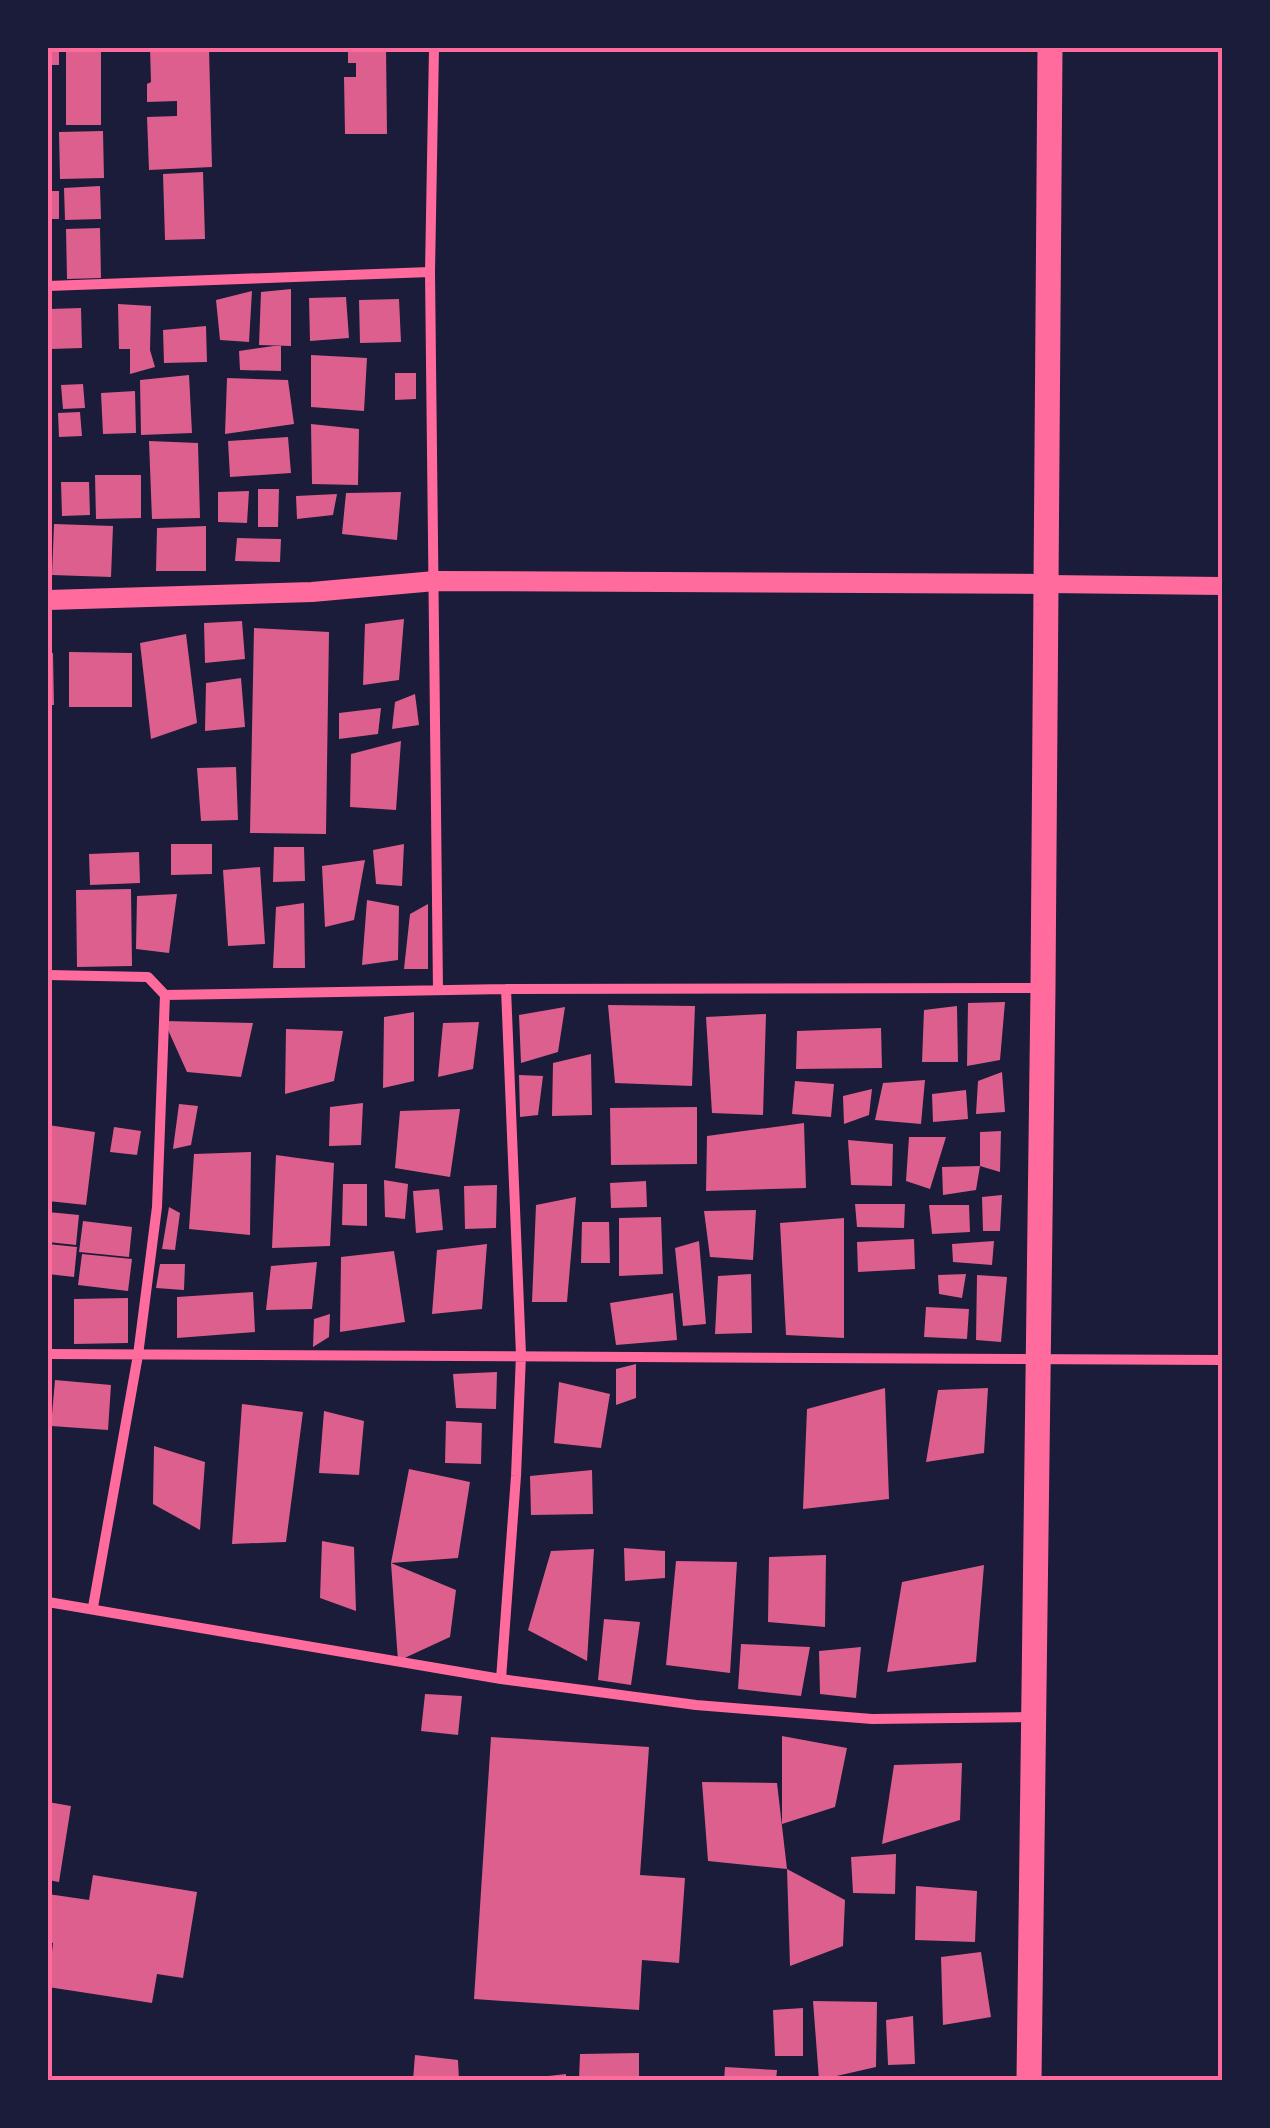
<svg xmlns="http://www.w3.org/2000/svg" width="1270" height="2128" font-family="Inter,sans-serif">
<style>
.building{fill:#dd5f8e}
.lines{fill:none;stroke-linecap:round;stroke-linejoin:round}
.minor{stroke:#ff6b9d;stroke-width:10}
.tertiary{stroke:#ff6b9d;stroke-width:18}
.secondary{stroke:#ff6b9d;stroke-width:20}
.primary{stroke:#ff6b9d;stroke-width:25}
.neatline{fill:none;stroke:#ff6b9d;stroke-width:4}
</style>
<rect width="100%" height="100%" fill="#1b1b3a"/>
<path class="building" d="M48 48H59V65H48Z
M101 48V125H66V49Z
M150 48H209L212 167 149 170 147 117 177 116V101L147 102V84L151 82Z
M348 48H386L387 134H345L344 77H356V63H348Z
M103 131 104 178 60 179 59 132Z
M203 172 205 239 165 240 163 174Z
M100 186 101 219 65 220 64 188Z
M48 191H59V219H48Z
M100 228 101 278 67 279 66 229Z
M291 289V346L259 345 261 292Z
M252 291 249 342 220 340 216 300Z
M346 297 349 338 310 341 309 298Z
M399 299 401 342 360 343 359 300Z
M118 304 151 306 150 350 155 367 130 374V349H119Z
M81 308 82 348 50 349 49 309Z
M206 326 207 362 164 363 163 330Z
M281 345V371L240 370 239 351Z
M311 355 367 358 364 411 311 407Z
M395 373H416V399L395 400Z
M189 375 192 433 141 435 140 380Z
M227 378 288 380 294 424 225 434Z
M83 384 85 408 63 409 61 385Z
M135 391 136 433 103 434 101 393Z
M80 412 82 436 59 437 58 413Z
M311 424 359 429 358 485 312 484Z
M288 437 291 473 230 477 228 441Z
M149 441 198 443 200 518 152 519Z
M95 475H141V518L96 519Z
M61 482H89L90 515 62 516Z
M258 489H279L278 527H258Z
M249 491 247 523 218 522V492Z
M401 492 397 540 342 534 346 493Z
M337 494 333 515 297 519 296 496Z
M54 524 113 526 111 577 52 575Z
M206 526V571H156L157 528Z
M237 538 281 539 280 562 235 561Z
M404 619 399 680 363 685 365 624Z
M242 621 245 659 205 663 204 623Z
M254 628 329 632 326 834 250 833Z
M186 634 197 723 151 739 140 643Z
M69 652 132 653V707H69Z
M48 653H53L54 705H48Z
M241 678 245 727 205 731 206 683Z
M415 694 419 725 392 729 395 702Z
M381 708 378 734 339 739V713Z
M401 741 396 810 350 807 351 754Z
M236 767 238 820 201 821 197 768Z
M171 844H212V874L171 875Z
M404 844 402 886 376 884 373 850Z
M274 847H304L305 881 273 882Z
M139 852 140 883 90 885 89 854Z
M365 860 354 920 325 927 322 866Z
M260 867 265 944 228 946 223 870Z
M131 889 132 966 77 967 76 890Z
M177 894 169 953 136 949 137 896Z
M367 900 399 906 398 960 362 965Z
M304 903 305 968H273L276 907Z
M428 904V969H404L410 914Z
M1005 1002 1000 1060 967 1066 968 1003Z
M608 1005 695 1006 692 1086 615 1083Z
M957 1006 958 1062H922L924 1010Z
M565 1007 558 1052 521 1063 519 1015Z
M414 1012V1081L383 1088 384 1017Z
M766 1014 763 1115 712 1113 706 1017Z
M164 1021 253 1023 241 1077 187 1072Z
M479 1022 473 1069 438 1077 443 1023Z
M881 1028 882 1068 796 1069 797 1031Z
M286 1029 343 1031 334 1081 285 1094Z
M591 1054 592 1115 552 1116 553 1063Z
M1002 1072 1005 1112 976 1114 978 1081Z
M519 1075 543 1076 538 1115 520 1117Z
M925 1080 921 1124 875 1120 883 1083Z
M795 1081 834 1084 831 1117 792 1114Z
M872 1089 869 1115 844 1124 843 1096Z
M966 1090 968 1119 933 1122 932 1094Z
M363 1103 361 1145 329 1146 330 1107Z
M179 1104 198 1106 191 1145 173 1149Z
M697 1107V1164L611 1165 610 1108Z
M460 1109 450 1177 395 1168 400 1111Z
M804 1123 806 1188 706 1191 707 1136Z
M48 1125 95 1132 86 1205 48 1201Z
M114 1127 141 1131 137 1155 110 1152Z
M1001 1131 1000 1172 980 1166V1132Z
M909 1137H946L930 1189 906 1181Z
M848 1140 893 1144 892 1186 851 1185Z
M251 1152 250 1235 189 1229 194 1154Z
M276 1155 334 1163 330 1246 272 1248Z
M980 1166 976 1190 943 1195 942 1167Z
M384 1180 408 1184 405 1219 385 1217Z
M646 1181 647 1207 611 1208 610 1183Z
M343 1184H367V1226L342 1225Z
M497 1185 496 1228 465 1229 464 1186Z
M439 1189 443 1230 416 1233 413 1191Z
M1002 1195 1000 1231H983L982 1197Z
M576 1197 567 1302H532L536 1205Z
M855 1204H905L904 1228 857 1227Z
M929 1205H969L970 1232 932 1234Z
M169 1207 180 1213 175 1250 162 1249Z
M756 1210 753 1260 710 1257 704 1211Z
M48 1212 79 1215 76 1245 48 1242Z
M661 1217 663 1274 619 1276V1218Z
M844 1218V1338L786 1335 780 1223Z
M83 1221 132 1227 129 1257 79 1252Z
M582 1222H609L610 1263H581Z
M914 1239 915 1269 858 1272 857 1242Z
M699 1241 706 1324 683 1326 675 1248Z
M994 1241 992 1265 953 1262 952 1244Z
M48 1244 77 1247 74 1277 48 1274Z
M487 1244 482 1309 432 1314 437 1250Z
M394 1251 405 1322 340 1332 341 1257Z
M82 1254 132 1259 128 1291 78 1285Z
M317 1262 312 1309 266 1310 271 1266Z
M160 1264H185L184 1290 156 1288Z
M751 1274 752 1333 715 1334 718 1276Z
M966 1274 962 1298 939 1294 938 1275Z
M977 1275 1007 1277 1001 1342 976 1340Z
M253 1292 255 1332 177 1338V1297Z
M673 1293 677 1340 616 1345 610 1303Z
M128 1298V1343L74 1344V1299Z
M926 1307 969 1309 967 1339 924 1337Z
M330 1314 329 1337 313 1347 314 1319Z
M636 1364V1398L616 1405V1369Z
M497 1372 496 1409 456 1408 453 1374Z
M55 1380 111 1385 108 1430 51 1426Z
M559 1382 610 1394 601 1448 554 1443Z
M885 1388 889 1499 803 1509 807 1409Z
M988 1388 984 1453 926 1462 938 1390Z
M242 1404 303 1412 286 1542 232 1544Z
M324 1411 364 1421 359 1475 319 1473Z
M446 1421 482 1423 481 1464 445 1463Z
M154 1446 205 1462 200 1530 153 1504Z
M409 1469 470 1482 458 1558 391 1563Z
M592 1470 593 1514 531 1515 530 1476Z
M322 1541 354 1547 356 1611 320 1598Z
M624 1548 665 1551V1578L625 1581Z
M594 1549 587 1661 528 1630 551 1551Z
M826 1555 825 1627 768 1622 769 1557Z
M676 1561 737 1562 730 1673 666 1665Z
M391 1563 456 1590 450 1637 398 1661Z
M984 1565 976 1662 887 1672 902 1582Z
M604 1619 640 1622 631 1685 598 1680Z
M741 1644 810 1647 801 1696 738 1689Z
M861 1647 856 1698 820 1694 819 1651Z
M425 1694 462 1696 458 1735 421 1731Z
M782 1736 847 1748 835 1807 782 1824Z
M491 1737 649 1747 640 1875 685 1878 679 1963 642 1960 639 2010 474 1999Z
M962 1763 960 1820 882 1844 894 1765Z
M702 1782 777 1783 787 1869 708 1861Z
M48 1802 71 1806 59 1882 48 1880Z
M896 1854 895 1894 853 1893 851 1857Z
M787 1869 845 1900 843 1946 790 1966Z
M93 1875 197 1892 183 1978 157 1974 152 2003 48 1987 53 1943 48 1942V1894L89 1900Z
M916 1886 977 1891 975 1942 915 1940Z
M981 1952 991 2017 943 2025 941 1957Z
M813 2001 877 2002 876 2067 819 2080Z
M803 2008V2056H775L773 2010Z
M913 2016 915 2064 888 2065 886 2020Z
M639 2053V2080H579L580 2054Z
M415 2055 458 2060 459 2080H413Z
M725 2067 777 2070 776 2080H724Z
M566 2074V2080H531V2078Z"/>
<g class="lines">
<path class="minor" d="M434 48 430 272 438 990
M48 286 430 272
M48 975 148 977 165 995 157 1207 138 1355 93 1607
M165 995 506 989 1042 988
M48 1354 1222 1360
M48 1602 501 1679 696 1705 872 1719 1033 1717
M501 1679 516 1476 521 1355 506 989"/>
<path class="tertiary" d="M1047 584 1222 586"/>
<path class="secondary" d="M48 600 312 592 435 581 1047 584"/>
<path class="primary" d="M1029 2080 1043 988 1050 48"/>
</g>
<rect width="1270" height="2128" fill="none" stroke="#1b1b3a" stroke-width="100"/>
<rect x="50" y="50" width="1170" height="2028" class="neatline"/>
</svg>
